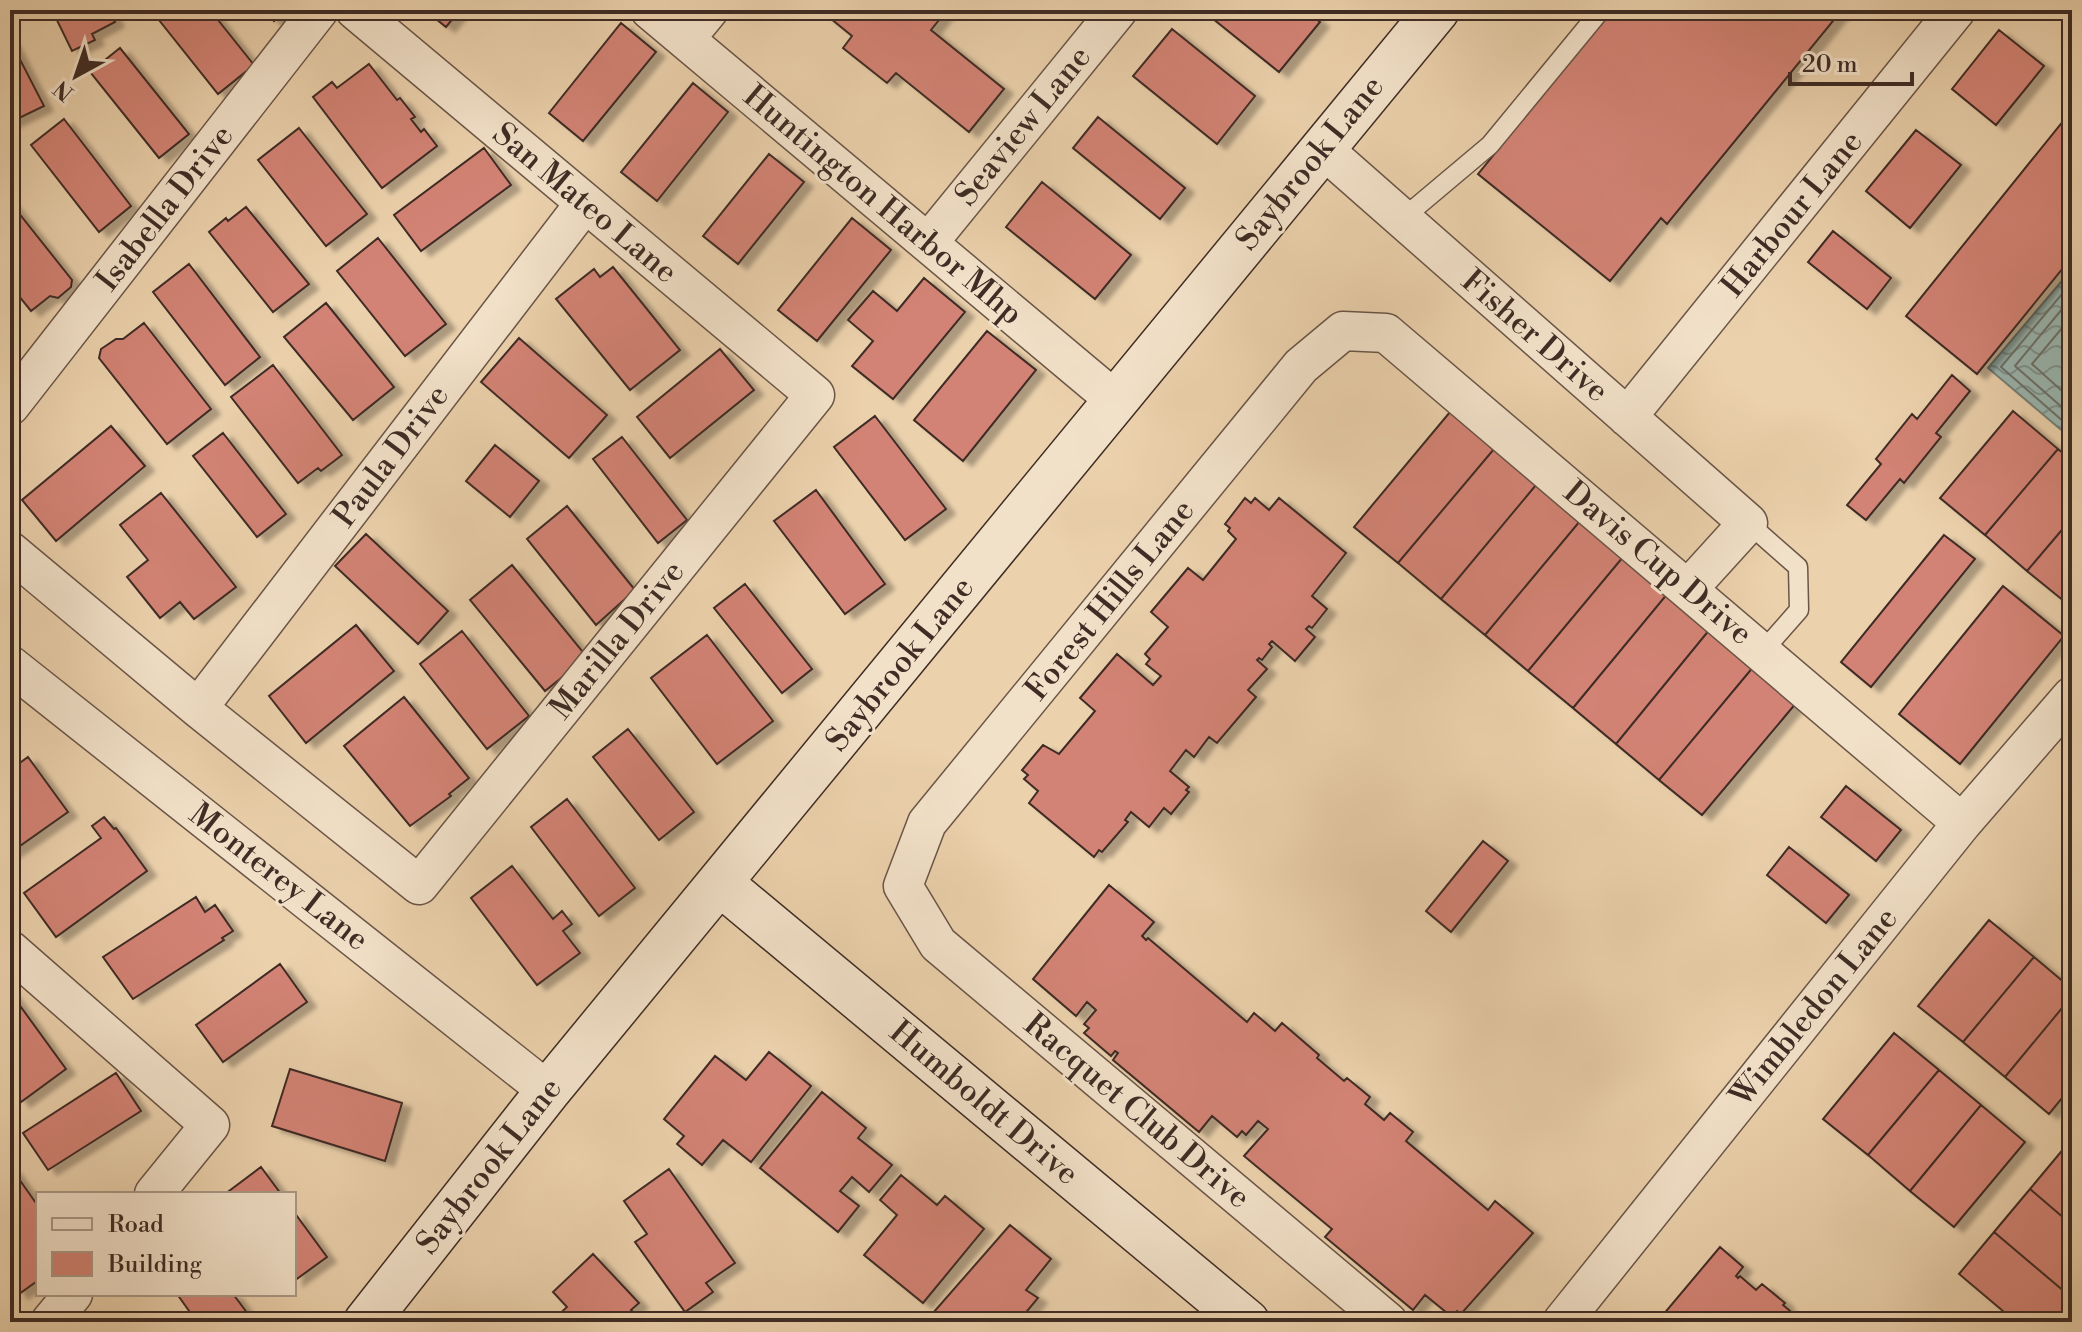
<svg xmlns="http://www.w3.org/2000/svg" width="2082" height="1332" font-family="'Libre Bodoni',serif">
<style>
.water{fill:url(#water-waves);stroke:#757f78;stroke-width:2}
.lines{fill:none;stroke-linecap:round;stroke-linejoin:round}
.shore{stroke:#6c716a;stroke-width:2}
.building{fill:#d38374;stroke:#3f2c25;stroke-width:2;filter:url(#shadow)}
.lane-casing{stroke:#6a5547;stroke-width:21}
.street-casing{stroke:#6a5547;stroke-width:41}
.secondary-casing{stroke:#3f2c25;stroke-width:47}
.lane{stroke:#f2e1c9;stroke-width:18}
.street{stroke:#f2e1c9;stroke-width:38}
.secondary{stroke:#f2e1c9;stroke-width:44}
.labels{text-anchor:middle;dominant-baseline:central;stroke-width:6;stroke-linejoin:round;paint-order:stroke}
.street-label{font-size:32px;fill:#3f2c25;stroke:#f2e1c9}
</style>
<defs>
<pattern id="water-waves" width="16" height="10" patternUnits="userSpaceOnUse" patternTransform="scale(2)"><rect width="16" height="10" fill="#99b6b0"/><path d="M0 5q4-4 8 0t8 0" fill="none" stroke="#7e948f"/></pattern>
<filter id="shadow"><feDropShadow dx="9" dy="5" stdDeviation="2" flood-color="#0004"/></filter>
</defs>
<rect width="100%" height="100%" fill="#ebd1ac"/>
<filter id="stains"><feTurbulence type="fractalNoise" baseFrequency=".0025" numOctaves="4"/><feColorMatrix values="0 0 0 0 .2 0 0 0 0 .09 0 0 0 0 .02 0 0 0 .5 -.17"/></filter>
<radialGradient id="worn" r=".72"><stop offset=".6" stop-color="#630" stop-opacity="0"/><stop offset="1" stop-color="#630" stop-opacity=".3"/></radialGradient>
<path class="water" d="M2072 269V439L1988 368Z"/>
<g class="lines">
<path class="shore" d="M2072 282 2001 367 2072 429
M2072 297 2015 366 2072 416
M2072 316 2032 364 2072 400"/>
</g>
<path class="building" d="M52 10H109L115 22 92 34 95 40 72 51Z
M151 10H210L254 65 218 94Z
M263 10H285L274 21Z
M425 10H460L446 27Z
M820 10H947L931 30 1004 89 969 132 896 73 887 83 843 48 852 36Z
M1202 10H1306L1320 22 1279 72Z
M1612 10H1842L1667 224 1661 218 1610 281 1478 174Z
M621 23 656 52 583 141 549 113Z
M1172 29 1255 96 1217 144 1133 76Z
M1999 30 2044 66 1996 125 1952 89Z
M10 40 44 106 11 122 10 120Z
M120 48 189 134 159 158 90 72Z
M369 64 397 100 400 98 415 117 411 119 421 132 424 129 437 146 382 188 313 97 332 82 337 88Z
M693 83 728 112 657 201 621 172Z
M2072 110V257L1977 374 1906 316Z
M1098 117 1185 188 1160 219 1073 148Z
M64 119 131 206 99 232 31 145Z
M299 128 367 214 326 246 258 160Z
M1916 130 1961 165 1910 228 1866 191Z
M484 148 511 185 421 251 394 215Z
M769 154 804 182 738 264 703 236Z
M1042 182 1131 255 1095 299 1006 227Z
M10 202 72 280 71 287 58 298 50 296 31 311 10 285Z
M246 207 309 284 273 312 209 232 226 218 228 221Z
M852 218 891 250 817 341 778 310Z
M1833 231 1891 278 1867 309 1808 262Z
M378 238 446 324 405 356 337 271Z
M189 264 260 357 225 385 153 292Z
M613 267 680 350 630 390 556 299 594 269 600 277Z
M924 278 965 312 893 399 852 366 873 341 848 320 873 291 897 311Z
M326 303 394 387 353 420 284 337Z
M144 323 211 409 167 444 99 358 101 349 116 339H123Z
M987 331 1036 370 963 461 914 420Z
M519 338 607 415 569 458 481 382Z
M720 349 754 390 670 458 637 417Z
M273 365 342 455 321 471 318 468 298 483 231 397Z
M1952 375 1970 391 1936 433 1941 437 1904 483 1900 479 1866 520 1847 505 1881 464 1876 459 1912 414 1917 419Z
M2013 411 2058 449 1985 535 1940 498Z
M1450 412 1494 449 1398 563 1354 527Z
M875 416 946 509 905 540 834 447Z
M111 426 145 466 56 541 22 500Z
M223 433 286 514 257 537 193 456Z
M622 437 687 520 658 543 593 459Z
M495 445 539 481 510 517 466 481Z
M1494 449 1536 485 1441 599 1398 563Z
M2058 449 2072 461V518L2027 571 1985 535Z
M1536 485 1580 521 1485 635 1441 599Z
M816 490 885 584 845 614 774 521Z
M161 493 236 587 194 619 180 602 160 618 127 577 148 560 120 525Z
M1245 498 1251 503 1255 498 1269 510 1279 498 1346 553 1312 596 1327 609 1312 628 1309 626 1306 629 1315 637 1295 661 1272 641 1269 644 1272 647 1262 660 1259 658 1257 660 1267 669 1248 690 1256 697 1217 743 1209 737 1194 757 1186 750 1170 771 1189 787 1186 790 1189 792 1171 814 1164 808 1149 827 1131 812 1125 820 1128 822 1102 852 1099 850 1094 857 1029 803 1038 791 1024 779 1028 775 1022 770 1043 745 1059 754 1095 711 1080 698 1117 654 1153 685 1161 676 1146 664 1150 659 1145 654 1168 627 1151 612 1188 568 1203 580 1236 539 1228 531 1230 528 1225 524Z
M567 506 635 590 596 625 527 539Z
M2072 518V604L2070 606 2027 571Z
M1580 521 1623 557 1528 671 1485 635Z
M366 534 448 611 418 644 335 566Z
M1944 535 1975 559 1871 687 1841 662Z
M1623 557 1668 593 1573 708 1528 671Z
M512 565 587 657 545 691 470 600Z
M745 584 812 669 782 693 714 608Z
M2003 586 2064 636 1960 764 1899 714Z
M1668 593 1710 629 1616 744 1573 708Z
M356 625 394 671 306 743 269 696Z
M1710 629 1754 666 1659 780 1616 744Z
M462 631 529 716 487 749 420 664Z
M707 635 773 721 717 764 651 678Z
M1754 666 1797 702 1702 815 1659 780Z
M404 697 469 778 449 794 451 796 410 826 344 746Z
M628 729 694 812 659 840 593 757Z
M28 757 68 812 10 853V770Z
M1846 786 1901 830 1876 861 1821 817Z
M567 799 635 888 599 916 531 827Z
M104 817 114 829 116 828 147 871 56 937 24 893 101 838 92 826Z
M1483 841 1508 861 1451 932 1426 911Z
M1789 847 1849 895 1826 923 1767 875Z
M512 866 553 919 562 911 572 924 563 931 580 953 537 985 471 898Z
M1109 885 1154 922 1142 936 1146 940 1148 938 1247 1022 1254 1013 1275 1031 1282 1023 1319 1055 1317 1058 1344 1081 1347 1078 1370 1097 1365 1104 1384 1120 1390 1113 1413 1132 1406 1141 1488 1210 1495 1201 1533 1233 1461 1314 1457 1311 1452 1317 1425 1295 1413 1310 1325 1237 1332 1229 1244 1156 1268 1129 1258 1121 1246 1135 1242 1131 1237 1137 1212 1116 1199 1132 1113 1060 1118 1053 1115 1051 1111 1056 1084 1033 1089 1028 1084 1024 1096 1010 1087 1002 1076 1016 1033 979Z
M196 897 205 912 215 905 233 931 222 938 224 940 133 999 103 957Z
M1989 920 2034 957 1963 1042 1918 1006Z
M2034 957 2072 989V996L2005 1077 1963 1042Z
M280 964 307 1002 223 1062 196 1025Z
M10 992 66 1069 21 1102 10 1086Z
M2072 996V1086L2049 1114 2005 1077Z
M1894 1033 1939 1070 1868 1155 1823 1119Z
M769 1052 811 1086 751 1162 723 1140 702 1165 677 1144 684 1136 664 1119 715 1056 746 1080Z
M290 1069 402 1103 385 1161 272 1126Z
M1939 1070 1981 1105 1910 1191 1868 1155Z
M116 1073 141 1111 48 1170 23 1133Z
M822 1092 866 1128 858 1138 892 1165 869 1192 852 1177 840 1191 859 1206 838 1232 760 1168Z
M1981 1105 2025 1142 1954 1227 1910 1191Z
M2065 1147 2072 1153V1225L2030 1189Z
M261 1167 281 1194H225Z
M12 1169 38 1206V1285L36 1282 19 1294 10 1280V1170Z
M669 1169 735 1263 706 1283 713 1292 685 1312 635 1242 647 1234 624 1201Z
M901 1175 937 1205 945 1196 984 1229 923 1303 864 1255 897 1215 880 1200Z
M2030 1189 2072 1225V1298L1994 1232Z
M294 1212 327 1257 294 1281Z
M1010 1225 1051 1259 1026 1290 1038 1298 1018 1322H944L933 1313Z
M1994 1232 2072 1298V1313L2065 1322H2016L1959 1274Z
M1720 1247 1743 1267 1736 1276 1738 1278 1740 1276 1756 1290 1762 1284 1785 1303 1783 1305 1803 1322H1657Z
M593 1254 639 1303 631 1310 642 1322H551L567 1307 553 1292Z
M177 1294H233L254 1322H197Z"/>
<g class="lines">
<g class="lane-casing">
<path id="lane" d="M1402 219 1490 145 1601 10
M1748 523 1798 567 1799 610 1762 652"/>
</g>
<g class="street-casing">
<path id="street" d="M650 10 1115 400
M685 39 709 10
M1323 149 1748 523 1688 589
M928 243 1118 10
M10 406 319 10
M1627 417 1956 10
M10 551 198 708 419 885 815 395 355 10
M10 665 548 1091
M198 708 585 203
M10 950 210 1125 154 1194
M50 1322 73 1294
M1388 1322 938 944 903 886 927 823 1301 366 1343 331 1386 333 1962 823
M1562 1322 1962 823 2072 696"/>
</g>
<g class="secondary-casing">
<path id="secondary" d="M721 884 1247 1322
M366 1322 548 1091 1437 10"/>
</g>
<use href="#lane" class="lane"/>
<use href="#street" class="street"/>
<use href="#secondary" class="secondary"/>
</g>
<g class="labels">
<g class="street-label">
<text transform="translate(1023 126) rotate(-51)">Seaview Lane</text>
<text transform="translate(1310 163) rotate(-51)">Saybrook Lane</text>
<text transform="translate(585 203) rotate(40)">San Mateo Lane</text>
<text transform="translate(883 205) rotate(40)">Huntington Harbor Mhp</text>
<text transform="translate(165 208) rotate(-52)">Isabella Drive</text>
<text transform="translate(1792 214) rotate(-51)">Harbour Lane</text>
<text transform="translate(1535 336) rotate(41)">Fisher Drive</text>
<text transform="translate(391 456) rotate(-53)">Paula Drive</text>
<text transform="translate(1658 563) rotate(40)">Davis Cup Drive</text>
<text transform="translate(1110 600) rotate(-51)">Forest Hills Lane</text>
<text transform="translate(617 640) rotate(-51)">Marilla Drive</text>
<text transform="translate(900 664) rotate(-51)">Saybrook Lane</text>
<text transform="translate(279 877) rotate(38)">Monterey Lane</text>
<text transform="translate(1814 1007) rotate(-51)">Wimbledon Lane</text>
<text transform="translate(984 1103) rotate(40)">Humboldt Drive</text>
<text transform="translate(1137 1111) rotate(40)">Racquet Club Drive</text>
<text transform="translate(489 1166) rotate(-52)">Saybrook Lane</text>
</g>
</g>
<rect width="2082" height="1332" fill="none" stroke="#ebd1ac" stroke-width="40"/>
<rect x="12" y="12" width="2058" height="1308" fill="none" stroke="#3f2c25" stroke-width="4"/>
<rect x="20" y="20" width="2042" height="1292" fill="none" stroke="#3f2c25" stroke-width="2"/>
<rect x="36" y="1192" width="260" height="104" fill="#f2e1c9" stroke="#aa9987" stroke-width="2"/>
<rect x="52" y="1218" width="40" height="12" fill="#f2e1c9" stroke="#aa9987" stroke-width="2"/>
<text x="108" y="1232" font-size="24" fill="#3f2c25">Road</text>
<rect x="52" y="1252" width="40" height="24" fill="#d38374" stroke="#aa9987" stroke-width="2"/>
<text x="108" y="1272" font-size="24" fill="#3f2c25">Building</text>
<g transform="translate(76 76) rotate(220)" stroke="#f2e1c9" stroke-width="6" paint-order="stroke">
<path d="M0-6L14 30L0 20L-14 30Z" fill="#3f2c25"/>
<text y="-12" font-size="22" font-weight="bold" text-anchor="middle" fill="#3f2c25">N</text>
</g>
<path d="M1790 72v12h122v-12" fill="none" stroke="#3f2c25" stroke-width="4"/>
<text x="1802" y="72" font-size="24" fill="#3f2c25" stroke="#f2e1c9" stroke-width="6" paint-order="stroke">20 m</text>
<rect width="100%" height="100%" filter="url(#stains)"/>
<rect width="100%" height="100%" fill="url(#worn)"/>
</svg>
